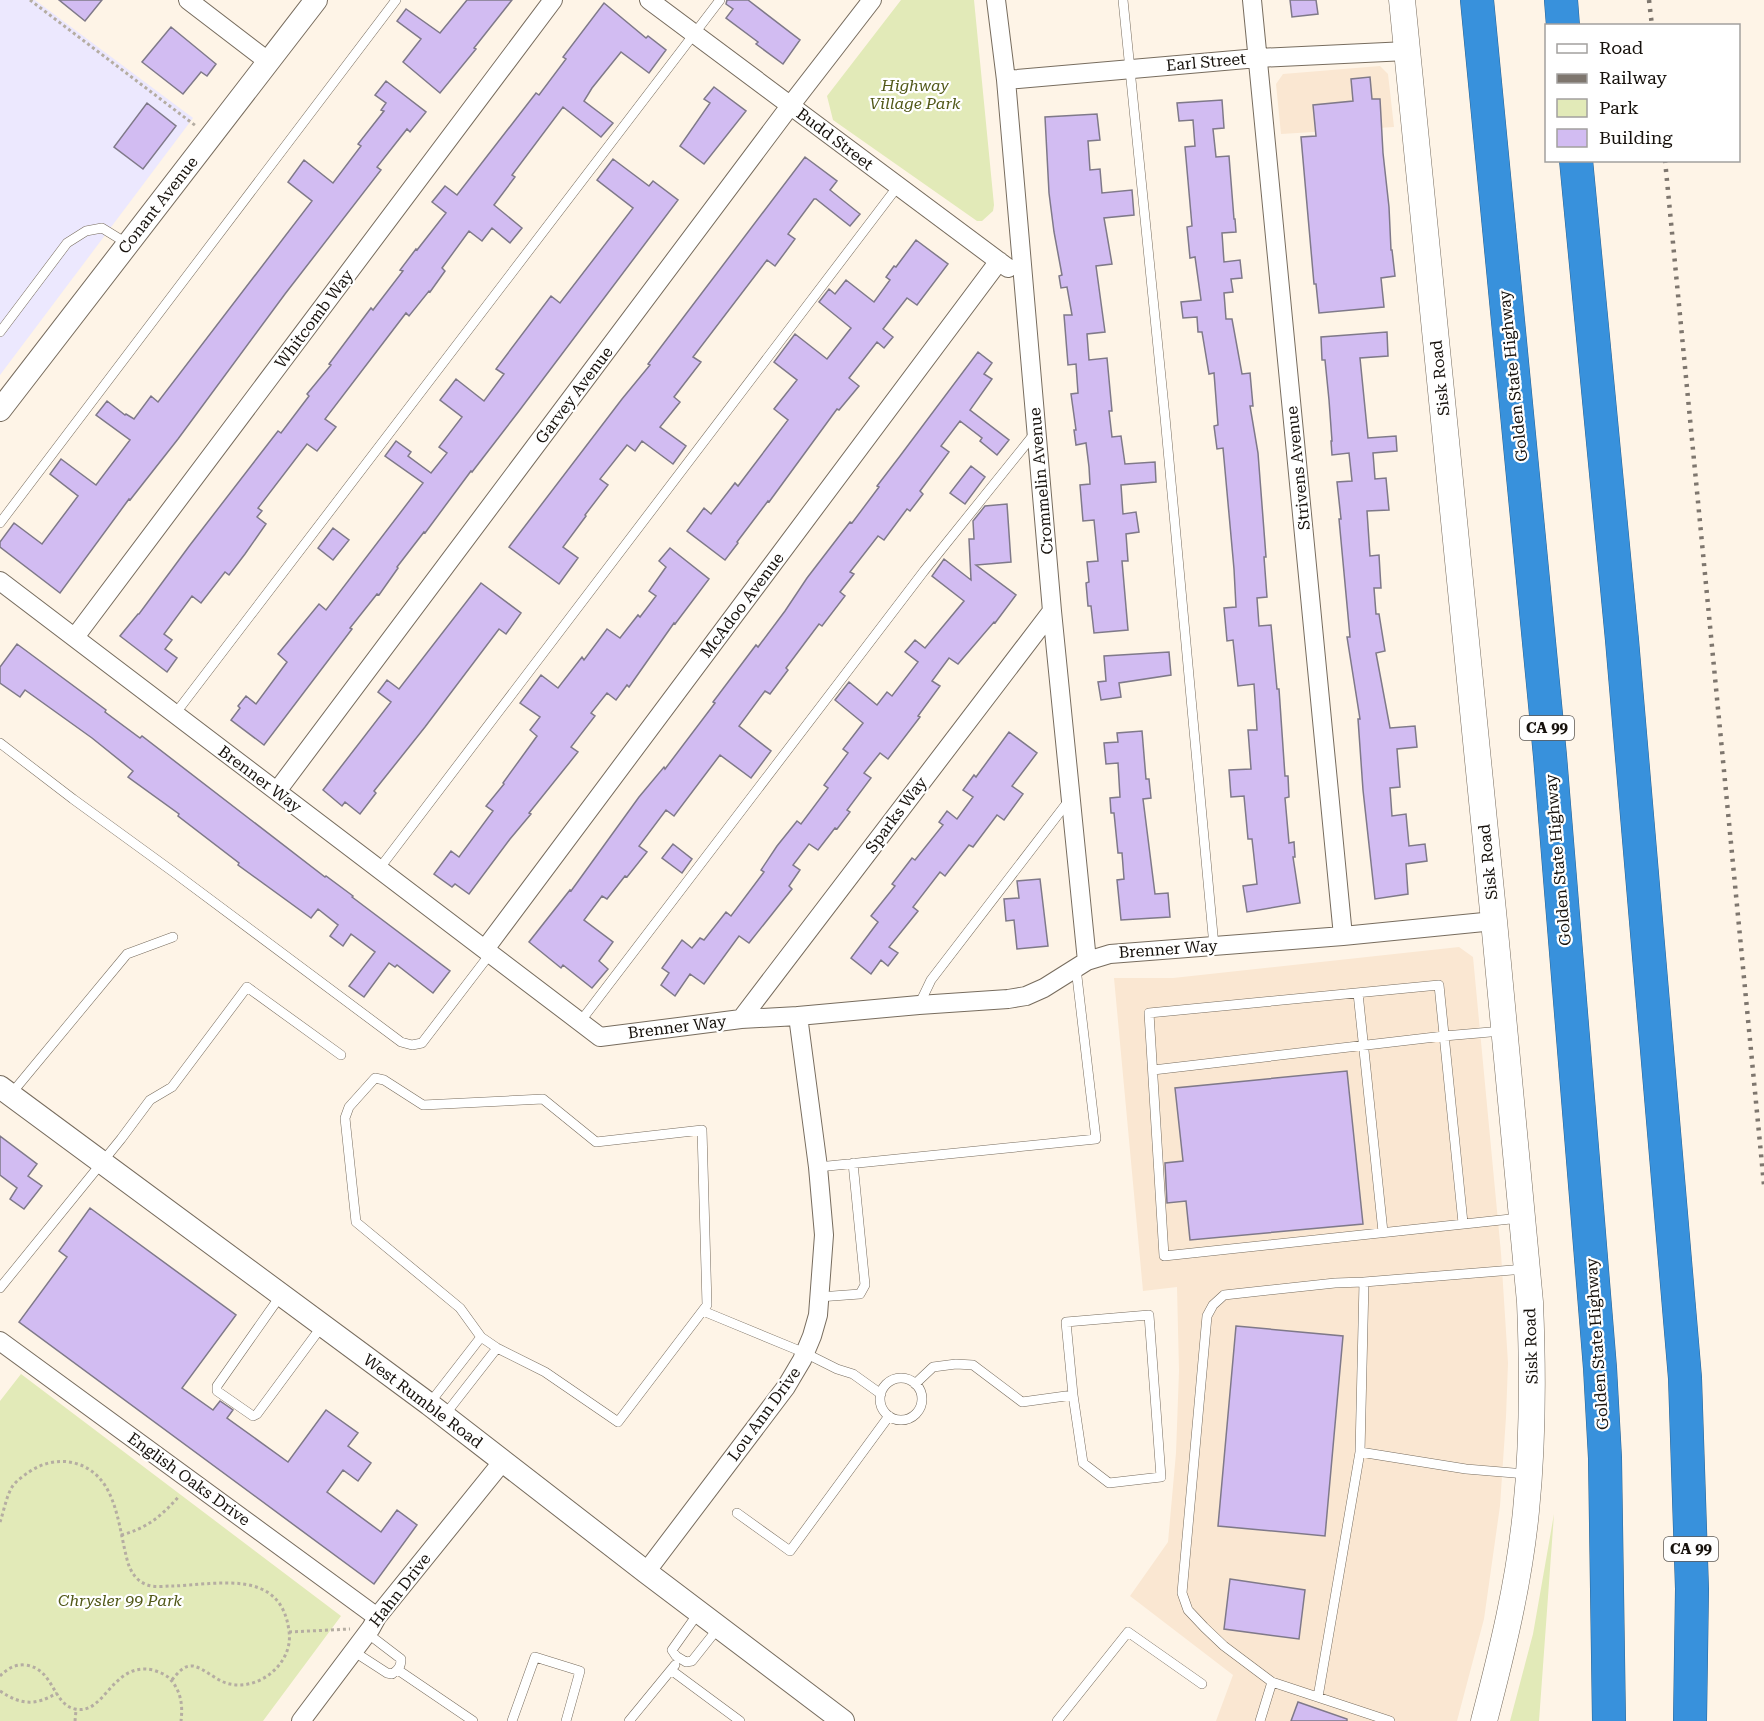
<svg xmlns="http://www.w3.org/2000/svg" width="1764" height="1721" font-family="'Roboto Serif',serif">
<style>
.built{fill:#fae7d2}
.education{fill:#ece8fe}
.green{fill:#e2eab8}
.building{fill:#d2bcf2;stroke:#7f7989;stroke-width:1.5}
.lines{fill:none;stroke-linecap:round;stroke-linejoin:round}
.service-casing{stroke:#776c5e;stroke-width:10}
.minor-casing{stroke:#776c5e;stroke-width:20}
.tertiary-casing{stroke:#776c5e;stroke-width:24}
.secondary-casing{stroke:#776c5e;stroke-width:27}
.motorway-casing{stroke:#2c6493;stroke-width:34}
.path{stroke:#b5ada2;stroke-width:3;stroke-dasharray:3 3;stroke-linecap:butt}
.service{stroke:#fff;stroke-width:9}
.minor{stroke:#fff;stroke-width:18}
.tertiary{stroke:#fff;stroke-width:22}
.secondary{stroke:#fff;stroke-width:26}
.motorway{stroke:#3891dc;stroke-width:33}
.rail{stroke:#7e766e;stroke-width:4.5;stroke-dasharray:3 6;stroke-linecap:butt}
.labels{text-anchor:middle;dominant-baseline:central;stroke-width:4.5;stroke-linejoin:round;paint-order:stroke}
.shield{fill:#fff;stroke:#5c5855;stroke-width:1.5}
.shield-label{font-size:15px;font-weight:bold;fill:#16110c}
.street-label{font-size:16px;fill:#16110c;stroke:#fff}
.park-label{font-size:16px;font-style:italic;fill:#515818;stroke:#fff}
</style>
<rect width="100%" height="100%" fill="#fef4e7"/>
<path class="built" d="M1380 66 1388 74 1394 127 1281 134 1276 84 1283 74Z
M1459 947 1473 957 1501 1253 1508 1363 1506 1417 1500 1506 1484 1619 1457 1721H1216L1233 1675 1130 1596 1168 1542 1176 1453 1179 1371 1177 1287 1143 1291 1114 978H1173Z"/>
<path class="education" d="M0 0H35L193 118 0 375Z"/>
<path class="green" d="M901 0H974L994 205 993 211 982 221H977L833 120 827 96Z
M21 1374 341 1616 263 1721H0V1401Z
M1554 1514 1539 1721H1510L1533 1634Z"/>
<path class="building" d="M59 0H102L85 21Z
M467 0H512L474 48 476 49 440 93 403 62 421 39 397 21 406 9 440 33Z
M727 0H748L800 40 783 64 756 44 758 42 726 18 733 9 726 4Z
M1290 0H1316L1318 14 1292 17Z
M604 3 646 38 648 36 666 50 649 73 621 52 592 88 584 101 613 123 601 137 563 107 512 175 515 177 494 205 522 228 510 243 492 228 482 241 469 231 442 268 445 271 430 292 429 291 409 316 406 313 325 419 336 427 317 451 307 444 258 508 262 511 257 517 266 524 245 554 229 575 225 572 201 603 192 596 164 634 172 640 165 649 177 658 167 672 120 636 138 614H139L190 545 278 431 281 433 309 396 307 394 331 365 329 364 371 308 373 310 403 271 400 270 416 249 417 250 446 213 432 202 445 186 457 195 536 93 539 95 566 59 563 57Z
M171 27 216 64 207 76 201 72 183 94 142 62Z
M1370 77 1372 99H1380L1383 153 1389 207 1391 250H1392L1395 276 1381 278 1384 307 1319 313 1316 284H1314L1301 137 1316 136 1313 105 1353 101 1351 79Z
M386 81 426 112 410 132 407 129 377 167 381 170 285 294 178 439 130 500 129 499 60 593 0 547V542L14 523 42 544 78 496 50 474 61 459 96 485 130 440 96 415 107 401 125 415 126 414 134 419 151 396 158 402 312 201 288 182 304 160 333 183 361 146 358 144 384 111 381 110 386 103 375 95Z
M714 87 746 111 704 164 680 146 710 103 704 99Z
M1222 100 1224 128 1213 129 1216 157 1229 156 1234 219H1235L1236 232 1222 233 1224 262 1240 260 1242 278 1231 279 1233 292 1224 293 1226 319H1232L1242 374 1250 373 1253 406H1250L1258 453 1266 557H1264L1267 597 1257 598 1259 626 1271 625 1277 689H1279L1285 776H1288L1289 797 1285 798 1289 843 1294 842 1295 857H1293L1300 903 1247 912 1243 886 1257 884 1252 839H1248L1244 796 1231 797 1229 770 1251 769 1248 730H1257L1254 684 1238 686 1233 640 1227 641 1224 608 1236 607 1234 569 1223 448 1217 449 1214 426 1218 425 1214 373 1209 374 1202 332H1198L1197 317 1183 318 1181 302 1201 300 1195 257 1190 258 1187 227 1192 226 1185 147 1195 146 1193 120 1179 121 1177 103Z
M147 103 176 126 143 169 114 147Z
M1097 114 1100 140 1088 141 1090 170 1100 169 1102 193 1132 190 1134 215 1104 218 1112 264 1096 266 1105 332 1087 334 1089 360 1107 358 1112 411H1109L1112 437 1121 436 1125 464 1155 462 1156 482 1121 485 1123 514 1136 512 1139 532 1126 534 1128 561H1122L1128 630 1094 633 1091 606H1088L1086 583 1089 582 1087 562 1098 561 1094 520 1083 521 1080 485 1090 484 1089 467 1086 443 1076 445 1074 430H1076L1071 394 1078 393 1076 364 1068 365 1064 315H1072L1067 287 1061 288 1059 276 1062 275 1054 232 1049 193 1045 117Z
M805 157 837 181 830 190 860 214 850 226 816 199H814L788 234 795 239 775 266 767 260 693 357 701 362 674 397 680 402 660 427 686 446 673 464 642 441 635 451 627 445 600 479 608 485 585 515 586 516 563 547 578 558 559 584 509 547 622 399 650 365 648 364Z
M613 159 649 186 653 181 678 200 519 411 472 472 471 471 425 533 424 532 397 567 398 568 379 595 377 594 350 628 352 629 264 745 231 720 240 708 238 706 246 696 256 704 287 662 278 654 319 604 326 610 423 483 385 456 396 441 411 452 408 456 431 473 447 453 439 447 462 417 440 400 456 379 484 401 504 374 496 369 551 296 560 303 633 208 597 180Z
M916 240 948 264 917 305 907 298 883 329 893 337 884 348 877 342 849 378 859 386 839 410 837 409 769 502 768 501 737 542 738 543 725 560 687 531 704 508 711 514 735 483 738 486 788 420 774 409 797 380 774 362 795 334 827 359 851 328 819 302 829 289 835 294 846 280 874 302 890 280 886 277 894 266 896 267Z
M1387 332 1388 356 1360 358 1368 438 1396 436 1397 451 1373 453 1375 479 1386 478 1389 510 1367 511 1370 556 1379 555 1381 588H1374L1376 614H1379L1385 651 1376 653 1390 728 1415 726 1417 747 1397 749 1400 787 1390 788 1392 816 1406 814 1409 846 1425 844 1427 861 1406 864 1408 894 1375 899 1363 790 1358 719H1360L1347 637H1350L1339 519H1341L1337 482 1352 481 1349 453 1332 455 1331 441H1332L1329 400 1325 360H1322L1321 337Z
M978 352 992 363 984 374 992 379 970 410 1009 440 997 455 980 441 982 438 960 421 941 446 949 452 920 491 923 494 910 511 907 509 884 540 878 536 850 572 854 574 840 592 845 596 822 626 819 624 786 668 788 670 770 694 765 691 739 726 771 751 751 778 720 755 674 816 666 810 639 846 647 852 627 877 625 876 607 899 602 896 584 920 613 942 599 961 608 969 592 988 563 965 561 968 529 942 570 890 571 891 639 797 664 767 665 769 715 703 713 702 756 645 758 647 785 611 807 578 850 522 852 523 879 487 877 486 900 456Z
M971 466 985 477 965 504 950 493Z
M1007 504 1011 562 976 565 1016 595 995 623 994 622 958 664 949 658 932 681 940 686 918 716 920 717 888 759 880 753 864 773 871 778 847 810 850 812 837 829 835 828 818 850 809 844 793 865 800 870 789 886 792 889 749 943 739 936 704 984 690 974 675 996 661 985 669 973 662 968 682 940 692 948 700 938 704 940 726 912 731 916 764 872 761 870 777 846 797 821 801 824 828 788 824 785 848 753 843 749 863 723 835 700 849 682 877 705 887 692 892 696 918 662 905 652 915 640 925 648 964 601 932 576 944 559 971 580 969 539H974L973 521 985 506Z
M333 528 349 540 333 560 318 548Z
M670 548 709 579 675 624 674 623 629 687 627 685 616 700 607 693 591 713 595 716 571 747 578 752 529 813 531 814 510 839 469 894 455 884 452 887 434 874 451 851 459 857 493 811 486 806 504 784 503 783 537 736 530 730 540 717 520 703 541 675 558 688 582 657 584 660 607 629 620 638 638 615 640 617 656 596 649 591 666 567 659 561Z
M481 583 521 613 506 634 499 629 425 727 374 791 376 793 360 814 345 802 342 806 323 790 391 702 378 692 387 680 399 689Z
M17 644 106 710 105 712 140 738 142 736 325 877 326 876 353 896 352 897 450 971 433 993 397 965 395 967 389 963 364 997 349 986 375 952 351 934 343 946 330 936 338 925 318 909 311 918 238 865 239 863 178 816 179 814 128 777 133 771 92 738 25 690 20 697 0 683V667Z
M1169 652 1171 675 1119 683 1121 697 1101 700 1098 682 1106 681 1104 656Z
M1142 731 1146 779H1149L1151 798 1143 799 1155 894 1168 893 1170 917 1121 920 1117 880 1124 879 1122 853H1118L1114 813H1111L1110 798 1120 797 1118 763 1106 764 1104 743 1118 742 1117 733Z
M1009 732 1037 753 1012 786 1023 794 1004 820 997 815 973 847 969 845 945 876 940 872 913 907 918 911 889 947 898 953 888 966 881 960 871 974 851 958 878 922 871 916 895 886 892 884 912 858 915 860 943 825 939 822 947 811 957 819 973 797 963 790 974 775 976 777Z
M673 844 692 859 682 873 662 858Z
M1040 879 1048 946 1017 949 1014 920 1006 921 1004 899 1019 898 1017 881Z
M1347 1071 1363 1224 1190 1240 1186 1201 1167 1203 1165 1163 1183 1161 1175 1088Z
M0 1136 37 1164 28 1176 42 1186 24 1209 10 1199 17 1188 0 1175Z
M90 1208 236 1315 182 1388 213 1410 220 1401 233 1410 227 1418 288 1462 326 1410 358 1433 348 1446 371 1463 358 1481 343 1470 327 1492 381 1532 397 1510 417 1525 374 1584 19 1322 67 1257 59 1251Z
M1236 1326 1343 1336 1325 1536 1218 1526Z
M1230 1579 1305 1590 1299 1639 1224 1629Z
M1298 1702 1347 1719V1721H1291Z"/>
<g class="lines">
<g class="service-casing">
<path id="service" d="M1123 0 1165 417 1214 946
M0 332 67 243 86 231 102 228 128 244
M0 523 396 0
M175 714 720 0
M0 743 73 799 172 871 401 1042 412 1045 422 1043 490 954
M379 869 898 186
M1358 993 1383 1232
M919 1005 931 980 1070 799
M580 1022 924 571 1035 433
M1153 1070 1444 1036 1502 1031
M375 1078 384 1080 423 1105 543 1099 596 1142 702 1130 707 1305 618 1422 545 1372 497 1348 481 1337 460 1308 356 1222 345 1118 349 1107Z
M11 1094 127 954 173 937
M818 1167 1096 1139 1076 968
M1463 1223 1439 985 1149 1013 1164 1256 1520 1218
M1364 1282 1335 1283 1224 1295 1213 1305 1207 1316 1182 1593 1188 1610 1204 1627 1224 1646 1272 1682 1390 1721
M0 1288 121 1139 150 1100 172 1087 247 987 341 1055
M281 1295 217 1386V1391L253 1416 257 1414 322 1326
M819 1297 860 1294 865 1285 853 1163
M703 1311 805 1353 837 1369 853 1374 881 1394
M880 1399a21 21 0 1 1 42 0a21 21 0 1 1-42 0Z
M915 1384 933 1367 956 1364 973 1365 1022 1402 1073 1395 1066 1322 1149 1315 1161 1477 1109 1483 1083 1463 1073 1395
M429 1404 481 1337
M444 1416 497 1348
M1360 1452 1466 1469 1527 1474
M737 1513 790 1551 889 1416
M699 1612 672 1650 676 1656 686 1662 692 1661 719 1627
M353 1651 387 1673 392 1674C398 1670 401 1667 401 1659L367 1633
M398 1670 473 1721
M671 1670 740 1721
M1318 1697 1360 1452 1364 1282 1525 1269
M512 1721 535 1657 580 1671 566 1721
M629 1721 675 1665
M1057 1721 1128 1632 1202 1684
M1260 1721 1272 1682"/>
</g>
<g class="minor-casing">
<path id="minor" d="M188 0 269 62
M649 0 1008 268
M996 0 1006 80 1052 611 1087 961
M1252 0 1343 936
M1006 80 1258 58 1407 51
M0 581 600 1037 741 1019 798 1016 919 1005 1008 999 1026 996 1044 988 1087 961 1110 954 1343 936 1494 921
M75 637 553 0
M277 791 790 106 872 0
M485 949 999 261
M741 1019 1052 611
M0 1341 377 1617
M646 1572 786 1387 802 1360 812 1336 818 1315 824 1235 818 1167 798 1016
M301 1721 371 1628 377 1617 503 1461"/>
</g>
<g class="tertiary-casing">
<path id="tertiary" d="M0 410 316 0
M0 1087 429 1404 646 1572 843 1721"/>
</g>
<g class="secondary-casing">
<path id="secondary" d="M1402 0 1494 921 1530 1302C1533 1372 1533 1442 1526 1511 1519 1583 1502 1652 1484 1721"/>
</g>
<g class="motorway-casing">
<path id="motorway" d="M1477 0 1550 756 1600 1368 1605 1458 1609 1721
M1561 0 1563 26
M1576 160 1622 640 1685 1378 1692 1589 1690 1721"/>
</g>
<path class="path" d="M30 0 196 126
M0 1522C4 1511 6 1497 12 1487 16 1481 23 1476 29 1472 55 1454 89 1459 106 1487 119 1509 121 1538 128 1563 131 1572 136 1580 145 1584 153 1588 164 1586 172 1586 216 1585 281 1567 289 1631 294 1664 257 1693 226 1683 214 1679 204 1668 193 1666 183 1665 177 1674 171 1681
M121 1535C146 1529 163 1515 179 1496
M289 1632 350 1629
M0 1676C7 1669 15 1664 25 1665 54 1668 52 1704 75 1709 105 1716 112 1661 153 1670 159 1672 165 1674 169 1678 181 1690 183 1705 181 1721
M0 1691C21 1705 35 1706 57 1693
M75 1721 76 1710"/>
<use href="#service" class="service"/>
<use href="#minor" class="minor"/>
<use href="#tertiary" class="tertiary"/>
<use href="#secondary" class="secondary"/>
<use href="#motorway" class="motorway"/>
<path class="rail" d="M1649 0 1652 26
M1665 160 1764 1185"/>
</g>
<g class="labels">
<g class="shield">
<rect x="1520" y="716" width="54" height="24" rx="4.5"/>
<rect x="1664" y="1537" width="54" height="24" rx="4.5"/>
</g>
<g class="shield-label">
<text x="1547" y="728">CA 99</text>
<text x="1691" y="1549">CA 99</text>
</g>
<g class="street-label">
<text transform="translate(1206 62) rotate(-5)">Earl Street</text>
<text transform="translate(835 139) rotate(37)">Budd Street</text>
<text transform="translate(158 205) rotate(-52)">Conant Avenue</text>
<text transform="translate(314 319) rotate(-53)">Whitcomb Way</text>
<text transform="translate(1513 376) rotate(-96)">Golden State Highway</text>
<text transform="translate(1440 378) rotate(-96)">Sisk Road</text>
<text transform="translate(574 395) rotate(-53)">Garvey Avenue</text>
<text transform="translate(1298 468) rotate(-96)">Strivens Avenue</text>
<text transform="translate(1041 481) rotate(-95)">Crommelin Avenue</text>
<text transform="translate(742 605) rotate(-53)">McAdoo Avenue</text>
<text transform="translate(260 779) rotate(37)">Brenner Way</text>
<text transform="translate(896 815) rotate(-53)">Sparks Way</text>
<text transform="translate(1558 860) rotate(-95)">Golden State Highway</text>
<text transform="translate(1488 862) rotate(-96)">Sisk Road</text>
<text transform="translate(1168 949) rotate(-4)">Brenner Way</text>
<text transform="translate(677 1027) rotate(-7)">Brenner Way</text>
<text transform="translate(1597 1344) rotate(-94)">Golden State Highway</text>
<text transform="translate(1531 1346) rotate(-92)">Sisk Road</text>
<text transform="translate(423 1401) rotate(37)">West Rumble Road</text>
<text transform="translate(764 1414) rotate(-54)">Lou Ann Drive</text>
<text transform="translate(189 1479) rotate(36)">English Oaks Drive</text>
<text transform="translate(400 1590) rotate(-52)">Hahn Drive</text>
</g>
<g class="park-label">
<text x="915" y="85">Highway<tspan x="915" dy="18">Village Park</tspan></text>
<text x="120" y="1600">Chrysler 99 Park</text>
</g>
</g>
<rect x="1545" y="24" width="195" height="138" fill="#ffffff" stroke="#a2a09e" stroke-width="1.5"/>
<rect x="1557" y="44" width="30" height="9" fill="#ffffff" stroke="#a2a09e" stroke-width="1.5"/>
<text x="1599" y="54" font-size="18" fill="#16110c">Road</text>
<rect x="1557" y="74" width="30" height="9" fill="#7e766e" stroke="#a2a09e" stroke-width="1.5"/>
<text x="1599" y="84" font-size="18" fill="#16110c">Railway</text>
<rect x="1557" y="99" width="30" height="18" fill="#e2eab8" stroke="#a2a09e" stroke-width="1.5"/>
<text x="1599" y="114" font-size="18" fill="#16110c">Park</text>
<rect x="1557" y="129" width="30" height="18" fill="#d2bcf2" stroke="#a2a09e" stroke-width="1.5"/>
<text x="1599" y="144" font-size="18" fill="#16110c">Building</text>
</svg>
